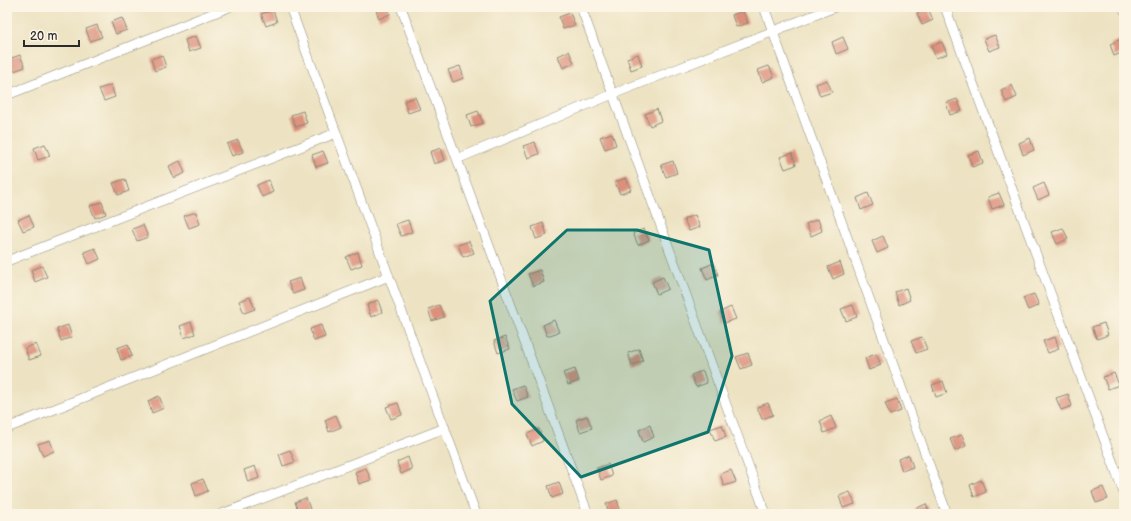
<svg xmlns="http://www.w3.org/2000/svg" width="1131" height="521" font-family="'Balsamiq Sans',sans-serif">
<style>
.building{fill:#dc907b}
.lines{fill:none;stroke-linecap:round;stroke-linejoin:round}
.service-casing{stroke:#8c8777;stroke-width:10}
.service{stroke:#fff;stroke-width:9}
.marked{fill:#0f766e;fill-opacity:0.2;stroke:#0f766e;stroke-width:3;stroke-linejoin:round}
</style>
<rect width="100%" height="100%" fill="#fcf5e5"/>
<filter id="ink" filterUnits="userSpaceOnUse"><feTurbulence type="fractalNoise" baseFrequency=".025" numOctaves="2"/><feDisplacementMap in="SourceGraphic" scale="8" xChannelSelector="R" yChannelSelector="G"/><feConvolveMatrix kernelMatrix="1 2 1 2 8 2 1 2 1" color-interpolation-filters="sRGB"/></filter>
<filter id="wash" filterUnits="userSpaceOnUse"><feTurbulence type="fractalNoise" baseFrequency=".012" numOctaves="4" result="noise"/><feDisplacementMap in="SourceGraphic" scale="16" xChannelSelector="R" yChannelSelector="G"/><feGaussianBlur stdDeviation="0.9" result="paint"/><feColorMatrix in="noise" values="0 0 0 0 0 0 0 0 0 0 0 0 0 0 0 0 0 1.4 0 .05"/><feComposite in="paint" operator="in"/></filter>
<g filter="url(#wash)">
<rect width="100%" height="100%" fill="#ede3c3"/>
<g id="blocks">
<path class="building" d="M375 7H388L390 14 379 19Z
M928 8 933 20 922 25 917 13Z
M273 10 277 22 266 26 261 14Z
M743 11 748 23 736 27 732 15Z
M570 13 575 25 563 29 559 17Z
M122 18 127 30 116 34 111 22Z
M97 25 102 37 90 41 86 29Z
M995 35 1000 47 989 51 984 39Z
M196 36 201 48 189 52 185 40Z
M843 37 848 49 836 54 832 42Z
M1121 39 1124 52 1114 56 1110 44Z
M942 42 947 54 936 58 931 46Z
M569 51 574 63 563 68 558 56Z
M638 54 642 66 631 70 627 58Z
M20 55 25 67 14 71 9 59Z
M162 55 166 67 155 71 151 59Z
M460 66 464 78 453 82 448 70Z
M769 66 774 77 762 82 758 70Z
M827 80 832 92 820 96 816 84Z
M111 85 115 97 104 101 99 89Z
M1012 85 1017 97 1006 102 1001 90Z
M415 97 420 109 408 113 404 101Z
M957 99 962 111 950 115 946 103Z
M657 109 661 121 650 126 645 114Z
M303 111 307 123 296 127 291 115Z
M478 111 483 123 471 127 467 115Z
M7 116 11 127 7 129Z
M612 133 616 145 605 149 600 137Z
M1030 138 1034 150 1023 155 1019 143Z
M238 140 243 152 232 156 227 144Z
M535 142 539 154 528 158 523 146Z
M45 144 50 156 38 160 34 148Z
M441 148 445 160 434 164 430 152Z
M323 151 328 163 316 167 312 155Z
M979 151 983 163 972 167 968 155Z
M792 153 796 165 785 169 780 157Z
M180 161 185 173 174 178 169 166Z
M673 161 677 173 666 177 661 165Z
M626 178 631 190 620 194 615 182Z
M125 179 129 191 118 195 113 183Z
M269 180 273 192 262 197 257 185Z
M1044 183 1049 195 1038 200 1033 188Z
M868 193 873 205 861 210 857 198Z
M999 193 1004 205 992 209 988 197Z
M102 202 106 214 95 218 90 206Z
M196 212 200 224 189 228 184 216Z
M29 215 34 227 23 231 18 220Z
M695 215 700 227 689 231 684 219Z
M818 219 822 231 811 236 806 224Z
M408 220 412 232 401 236 396 224Z
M543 223 547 235 536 239 532 227Z
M143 225 148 237 137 241 132 229Z
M1063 228 1068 239 1057 244 1052 232Z
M644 229 649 240 638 245 633 233Z
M883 236 888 248 877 253 872 241Z
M469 241 474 253 463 257 458 245Z
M95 248 100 259 89 264 84 252Z
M358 252 362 265 351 269 346 257Z
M840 262 844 274 833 279 828 267Z
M714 263 718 275 707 280 702 268Z
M42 266 47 277 35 282 31 270Z
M540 270 544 282 533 286 528 274Z
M663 277 668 289 657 294 652 282Z
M300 278 304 290 293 294 288 282Z
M906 288 910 300 899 305 895 292Z
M1034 294 1039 305 1028 310 1023 298Z
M250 297 255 309 244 313 239 301Z
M378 300 382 312 371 317 367 305Z
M439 305 444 317 432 321 428 309Z
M853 305 857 317 846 321 841 309Z
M731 307 736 319 724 323 720 312Z
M554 320 559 332 547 336 543 325Z
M191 322 195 334 184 338 180 326Z
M1104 323 1108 335 1097 339 1092 327Z
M68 325 72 337 61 341 57 329Z
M321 325 325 337 314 341 310 329Z
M505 337 510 349 498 353 494 341Z
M922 337 927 349 916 353 911 341Z
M1055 337 1059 349 1048 353 1043 341Z
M36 344 41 356 29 360 25 348Z
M128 344 132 356 121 360 117 348Z
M639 349 643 361 632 365 628 353Z
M748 353 752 365 741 369 736 357Z
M876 354 881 365 869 370 865 358Z
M575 369 579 381 568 385 563 373Z
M703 371 707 383 696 387 691 375Z
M1114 373 1119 385 1108 389 1103 377Z
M943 381 947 393 936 397 932 385Z
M523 385 528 397 517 401 512 389Z
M1068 394 1072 406 1061 410 1056 398Z
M159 396 164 408 152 413 148 401Z
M897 399 901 411 890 415 885 403Z
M398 403 402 415 391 419 386 407Z
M768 403 773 415 762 419 757 407Z
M336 415 341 427 329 432 325 420Z
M587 416 592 428 580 432 576 420Z
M831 416 836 428 824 433 820 421Z
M650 425 654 437 643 442 639 430Z
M722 425 726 437 715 441 710 429Z
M539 429 543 441 532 446 527 434Z
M962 435 966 446 955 451 950 439Z
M50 440 54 451 43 456 38 444Z
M290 450 295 462 283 466 279 454Z
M909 455 913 467 902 471 898 459Z
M408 457 412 469 401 474 397 462Z
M608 464 612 476 601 480 597 468Z
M255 466 259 478 248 482 244 470Z
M366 468 371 480 359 484 355 472Z
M731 470 736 482 724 486 720 474Z
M203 479 208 491 196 496 192 483Z
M981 480 986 492 974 497 970 485Z
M559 482 563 494 552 498 548 486Z
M1103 487 1108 499 1096 503 1092 491Z
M850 492 855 504 843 508 839 496Z
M306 498 310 509 299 514 295 502Z
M617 500 621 512 609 514 606 504Z
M926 504 930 514H917L915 509Z"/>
</g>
</g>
<g filter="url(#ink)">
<use href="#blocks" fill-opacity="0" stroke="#8c8777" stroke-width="1"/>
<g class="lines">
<g class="service-casing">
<path id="service" d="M290 7 476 514
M401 7 588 514
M581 7 766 514
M764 7 947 514
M945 7 1124 493
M1123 7 1124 10
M7 95 229 7
M457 159 613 94 835 7
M7 261 336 133
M7 428 389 276
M222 514 445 428"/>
</g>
<use href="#service" class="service"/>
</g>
</g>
<path class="marked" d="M567 230H637L709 250 732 356 708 432 581 477 512 404 490 301Z"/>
<rect width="1131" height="521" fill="none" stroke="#fcf5e5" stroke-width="24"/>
<path d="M24 40v6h55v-6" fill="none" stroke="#2b2b2b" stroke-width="2"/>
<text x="30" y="40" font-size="12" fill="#2b2b2b" stroke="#fcf5e5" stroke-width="3" paint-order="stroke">20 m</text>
</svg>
